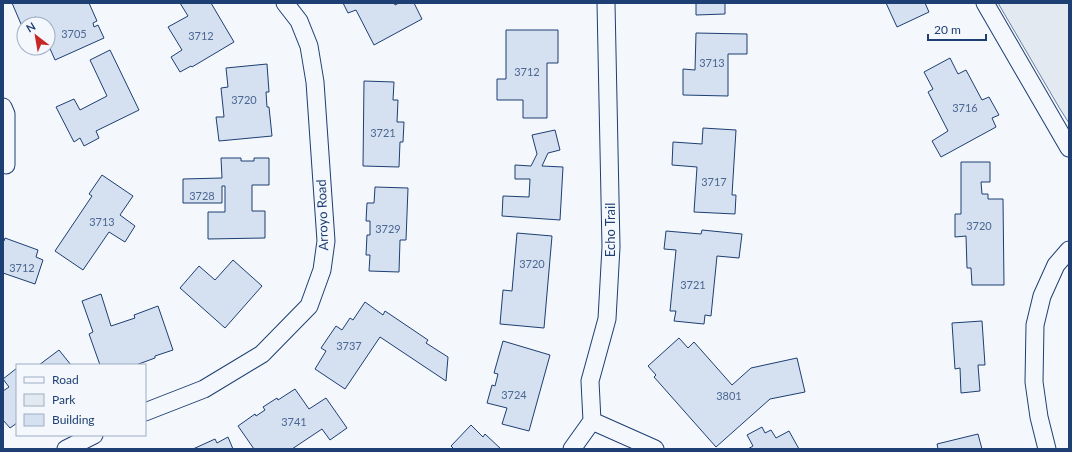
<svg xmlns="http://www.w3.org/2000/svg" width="1072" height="452" font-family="Lato,sans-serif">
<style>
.green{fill:#e3e9f0;stroke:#687fa3}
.building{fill:#d5e0f0;stroke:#1d3f73}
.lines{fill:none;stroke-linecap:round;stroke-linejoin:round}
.minor-casing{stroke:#1d3f73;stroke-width:19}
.minor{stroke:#f4f7fb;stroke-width:17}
.labels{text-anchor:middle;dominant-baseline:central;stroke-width:3;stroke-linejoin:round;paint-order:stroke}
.number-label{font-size:11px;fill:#4b6792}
.street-label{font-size:13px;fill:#1d3f73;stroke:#f4f7fb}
</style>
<rect width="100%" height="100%" fill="#f4f7fb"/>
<path class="green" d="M998 3H1069V123L1060 109Z"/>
<path class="building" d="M12 3H89L97 21 93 23 94 27 98 25 104 38 55 60 48 44V24H39L36 17 21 24Z
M180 3H211L234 42 192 67 191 66 180 72 171 57 182 50 168 27 188 16Z
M343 3H394L395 5 399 3H414L422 19 374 45 356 10 348 13Z
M696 3H725V14L696 15Z
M886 3H925L929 12 897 27Z
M506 30H558V63H547V118H523V100H497V79H506Z
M696 33 747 34V54H728V96L683 95V69L695 70Z
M110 50 139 110 96 131 99 138 84 146 80 138 74 142 56 107 74 99 80 110 107 96 90 60Z
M950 58 958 74 966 70 982 100 989 97 999 115 992 118 996 127 941 157 932 141 948 131 928 92 933 89 924 72Z
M267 64 269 92H266L267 107H269L272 136 219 141 216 117H224L221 88 228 87 226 68Z
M364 81 394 82 393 100H398L397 122H404L403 142H400L399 167 363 166Z
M703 128 736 130 732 195H736L735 214 694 212 697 167 672 165 673 142 702 144Z
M555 130 560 150 548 153 542 166 563 167 560 220 502 216 503 196 529 197 530 179H515V165L531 166 537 154 532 135Z
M221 158H241V161H254V158H269V185H252V211H265V238L208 239V212H225V186H222V203H183V179L222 178Z
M961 162H990V182H981L982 194H988V199H1003L1004 285H972L971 268H967L966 236 955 237V214H961Z
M102 175 133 196 120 215 135 226 125 242 109 232 83 270 55 251 92 196 89 194Z
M375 187 408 188 406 240H400L399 272 369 271 370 255H366L367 235H370V221H366L367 203H374Z
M702 230 742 234 739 258 717 256 711 316 705 315 704 324 674 321 676 311H670L676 250 664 249 666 231 701 234Z
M517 233 552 236 544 328 500 324 503 290 512 291Z
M5 238 38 250 36 257 43 260 35 284 3 273V240L4 241Z
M233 260 262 286 225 328 180 288 199 266 215 280Z
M101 294 111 326 135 318 134 315 158 306 173 350 155 356V358L136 365H100L89 334 93 332 82 301Z
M365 302 383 315 385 311 428 340 426 343 448 357 446 381 380 337 345 389 315 369 326 351 321 348 336 326 342 330 350 318 353 320Z
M982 321 985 365H978L980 391 961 393 960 368 955 369 952 323Z
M679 338 688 348 694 342 732 385 751 368 797 358 805 392 770 399 716 447 654 377 656 375 648 366Z
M503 341 550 355 529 431 502 424 507 408 487 403 492 385 495 386 498 374 494 373Z
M59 350 71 365H39Z
M17 368V423L10 428 3 420V391L9 387 3 379Z
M295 389 309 409 326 398 347 428 330 440 322 429 292 449H254L238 426 255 414 256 416 265 410 263 407 277 398 278 400Z
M471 425 483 437 485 434 501 449H454L451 446Z
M762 427 765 433 771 430 776 438 789 431 799 449H748L753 446 747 435Z
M978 434 982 449H938L937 444Z
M228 437 233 449H193L215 439 217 443Z"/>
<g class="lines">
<g class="minor-casing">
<path id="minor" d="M985 3 1069 148
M3 107 6 114V165
M145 412 204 389 262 354 309 306 322 270 326 241 315 82 309 46 299 21 285 3
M592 421 655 449
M66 449 94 435
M572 449 592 421 590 381 607 319 611 247 606 3
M1047 449 1039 417 1034 382 1035 325 1042 296 1056 265 1069 250"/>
</g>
<use href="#minor" class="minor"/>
</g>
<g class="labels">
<g class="number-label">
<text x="74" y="33">3705</text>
<text x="201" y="35">3712</text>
<text x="712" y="62">3713</text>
<text x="527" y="71">3712</text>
<text x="244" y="99">3720</text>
<text x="965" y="107">3716</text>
<text x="383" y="132">3721</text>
<text x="714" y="181">3717</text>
<text x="202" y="195">3728</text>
<text x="102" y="221">3713</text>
<text x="979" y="225">3720</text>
<text x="388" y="228">3729</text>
<text x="532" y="263">3720</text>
<text x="22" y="267">3712</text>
<text x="693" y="284">3721</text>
<text x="349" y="345">3737</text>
<text x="514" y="394">3724</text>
<text x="729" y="395">3801</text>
<text x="294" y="421">3741</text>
</g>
<g class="street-label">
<text transform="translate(322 215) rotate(-92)">Arroyo Road</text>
<text transform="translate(610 230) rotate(-90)">Echo Trail</text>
</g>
</g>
<rect width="1072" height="452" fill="none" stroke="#1d3f73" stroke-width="8"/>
<rect x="16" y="364" width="130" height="72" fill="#f4f7fb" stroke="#9eadc5"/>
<rect x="24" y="377" width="20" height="6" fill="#f4f7fb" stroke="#9eadc5"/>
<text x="52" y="384" font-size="12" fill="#1d3f73">Road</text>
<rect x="24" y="394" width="20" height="12" fill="#e3e9f0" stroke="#9eadc5"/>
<text x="52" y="404" font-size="12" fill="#1d3f73">Park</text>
<rect x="24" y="414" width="20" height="12" fill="#d5e0f0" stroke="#9eadc5"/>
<text x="52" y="424" font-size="12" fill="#1d3f73">Building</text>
<g transform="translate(36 36) rotate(329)"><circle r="19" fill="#f4f7fb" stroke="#9eadc5"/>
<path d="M0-3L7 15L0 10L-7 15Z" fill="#c62828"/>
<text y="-6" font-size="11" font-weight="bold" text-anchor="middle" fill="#1d3f73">N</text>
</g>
<path d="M928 34v6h58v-6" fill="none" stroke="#1d3f73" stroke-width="2"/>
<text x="934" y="34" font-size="12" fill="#1d3f73" stroke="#f4f7fb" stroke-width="3" paint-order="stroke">20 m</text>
</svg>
